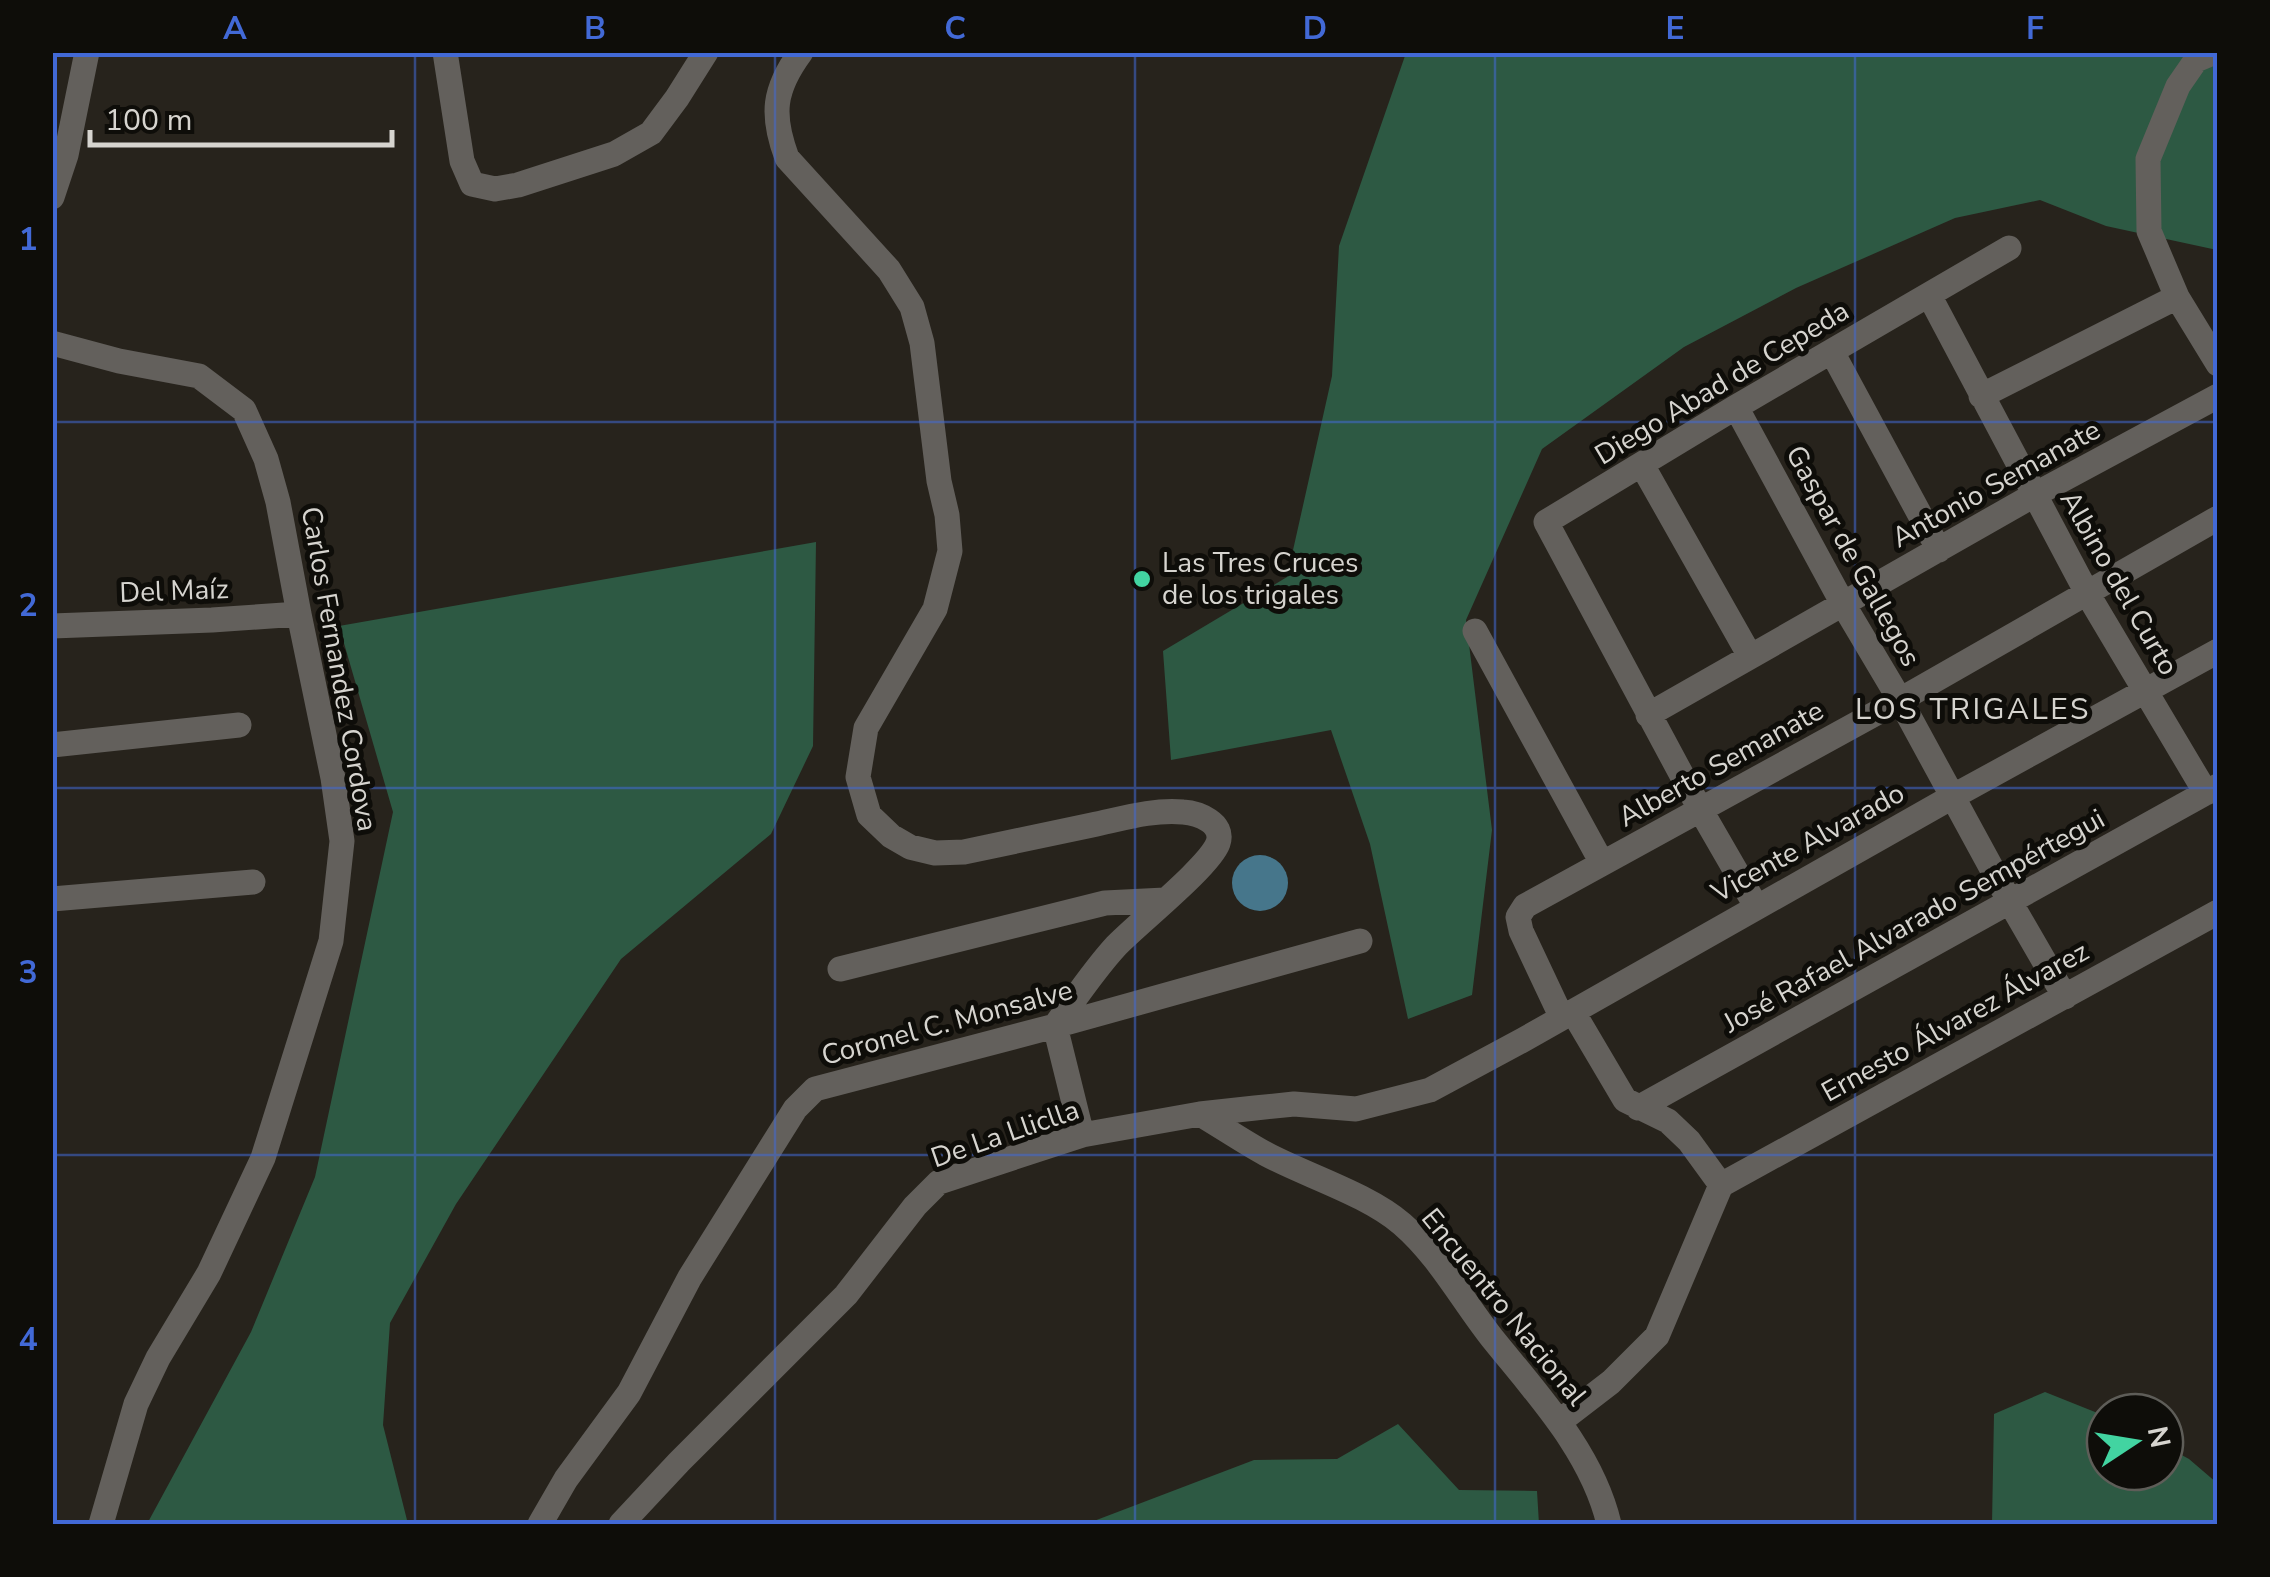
<svg xmlns="http://www.w3.org/2000/svg" width="2270" height="1577" font-family="'Nunito Sans',sans-serif">
<style>
.forest{fill:#2d5943}
.water{fill:#46768b}
.lines{fill:none;stroke-linecap:round;stroke-linejoin:round}
.minor{stroke:#63605c;stroke-width:25}
.grid{fill:none;stroke:#4269d6;stroke-width:2.5;stroke-opacity:0.55}
.poi-dot{fill:#42d4a1;stroke:#0e0d09;stroke-width:4}
.labels{text-anchor:middle;dominant-baseline:central;stroke-width:10;stroke-linejoin:round;paint-order:stroke}
.street-label{font-size:28px;fill:#d6d4cf;stroke:#0e0d09}
.poi-label{font-size:28px;fill:#d6d4cf;stroke:#0e0d09;text-anchor:start}
.neighbourhood-label{font-size:30px;letter-spacing:2.5px;fill:#d6d4cf;stroke:#0e0d09}
.neatline{fill:none;stroke:#4269d6;stroke-width:4}
.grid-label{font-size:32px;text-anchor:middle;font-weight:bold;fill:#4269d6}
</style>
<rect width="100%" height="100%" fill="#27231c"/>
<path class="forest" d="M1406 53H2217V250L2106 226 2040 200 1955 218 1796 288 1684 347 1542 449 1466 620 1492 830 1472 995 1408 1019 1370 844 1331 730 1171 760 1163 651 1287 577 1332 376 1339 246Z
M816 542 813 746 771 834 621 959 456 1204 390 1323 383 1425 408 1524H147L251 1332 315 1177 393 812 339 626Z
M2045 1392 2105 1416V1472H2165V1446L2189 1459 2217 1483V1524H1992L1994 1414Z
M1398 1424 1459 1490 1537 1491 1539 1524H1086L1254 1460 1337 1459Z"/>
<path class="water" d="M1232 883a28 28 0 1 1 56 0a28 28 0 1 1-56 0Z"/>
<g class="lines">
<path class="minor" d="M445 52 462 161 472 184 495 189 518 185 614 154 651 133 677 98 706 52
M801 52C773 90 771 115 787 158L889 270 912 307 922 343 939 481 947 515 950 551 935 609 866 728 858 777 869 815 891 836 910 847 935 853 964 852C1006 843 1049 834 1092 825 1121 819 1153 809 1183 812 1198 813 1225 823 1218 843 1210 866 1137 924 1116 946 1093 971 1075 999 1055 1026
M2215 52 2196 60 2178 86 2148 159 2149 231 2177 297 2218 364
M52 197 66 155 87 52
M1929 295 2087 593 2206 793
M52 343 119 361 199 376 244 410 266 459 278 502 299 614 333 778 342 841 331 941 263 1158 209 1273 158 1358 136 1404 101 1524
M1832 352 1939 550
M1981 396 2177 297
M1736 407 1843 604 1900 700 2010 902 2065 997
M1642 465 1750 656
M52 626 212 620 299 614
M1475 631 1602 863
M1648 715 2034 495 2218 396
M52 745 239 725
M52 899 253 882
M1756 906 1700 809 1546 522 1736 407 2009 248
M840 969 1105 903 1165 900
M1573 1012 1625 1100 1668 1121 1689 1141 1721 1185
M1562 1018 1521 931 1518 917 1525 906 1900 700 2218 518
M1055 1026 1082 1135
M1638 1108 2218 786
M1200 1114C1222 1127 1244 1142 1266 1154 1307 1176 1367 1194 1402 1224 1439 1256 1462 1300 1492 1338 1537 1394 1592 1452 1609 1524
M1721 1185 2218 912
M1559 1422 1611 1382 1657 1336 1721 1185
M540 1524 566 1479 629 1393 690 1277 795 1109 815 1089 1055 1026 1360 941
M621 1524 679 1462 846 1295 915 1206 939 1182 1082 1135 1200 1114 1255 1108 1294 1104 1356 1109 1430 1090 1523 1040 1952 797 2218 651"/>
</g>
<path class="grid" d="M415 52V1524M775 52V1524M1135 52V1524M1495 52V1524M1855 52V1524M52 422H2218M52 788H2218M52 1155H2218"/>
<circle class="poi-dot" cx="1142" cy="579" r="10"/>
<g class="labels">
<g class="street-label">
<text transform="translate(1722 383) rotate(-31)">Diego Abad de Cepeda</text>
<text transform="translate(1996 484) rotate(-29)">Antonio Semanate</text>
<text transform="translate(1853 556) rotate(61)">Gaspar de Gallegos</text>
<text transform="translate(2119 583) rotate(60)">Albino del Curto</text>
<text transform="translate(174 591) rotate(-2)">Del Maíz</text>
<text transform="translate(339 669) rotate(80)">Carlos Fernandez Cordova</text>
<text transform="translate(1721 764) rotate(-29)">Alberto Semanate</text>
<text transform="translate(1808 843) rotate(-29)">Vicente Alvarado</text>
<text transform="translate(1914 921) rotate(-29)">José Rafael Alvarado Sempértegui</text>
<text transform="translate(1955 1022) rotate(-29)">Ernesto Álvarez Álvarez</text>
<text transform="translate(947 1023) rotate(-15)">Coronel C. Monsalve</text>
<text transform="translate(1005 1134) rotate(-19)">De La Lliclla</text>
<text transform="translate(1504 1307) rotate(51)">Encuentro Nacional</text>
</g>
<g class="poi-label">
<text x="1162" y="563">Las Tres Cruces<tspan x="1162" dy="32">de los trigales</tspan></text>
</g>
<g class="neighbourhood-label">
<text x="1973" y="709">LOS TRIGALES</text>
</g>
</g>
<rect width="2270" height="1577" fill="none" stroke="#0e0d09" stroke-width="110"/>
<g transform="translate(2135 1442) rotate(78)"><circle r="48" fill="#0e0d09" stroke="#5e5d58" stroke-width="2.5"/>
<path d="M0-8L18 38L0 25L-18 38Z" fill="#42d4a1"/>
<text y="-15" font-size="28" font-weight="bold" text-anchor="middle" fill="#d6d4cf">N</text>
</g>
<path d="M90 130v15h302v-15" fill="none" stroke="#d6d4cf" stroke-width="5"/>
<text x="105" y="130" font-size="30" fill="#d6d4cf" stroke="#0e0d09" stroke-width="8" paint-order="stroke">100 m</text>
<rect x="55" y="55" width="2160" height="1467" class="neatline"/>
<g class="grid-label">
<text x="235" y="39">A</text>
<text x="595" y="39">B</text>
<text x="955" y="39">C</text>
<text x="1315" y="39">D</text>
<text x="1675" y="39">E</text>
<text x="2035" y="39">F</text>
<text x="28" y="250">1</text>
<text x="28" y="616">2</text>
<text x="28" y="983">3</text>
<text x="28" y="1350">4</text>
</g>
</svg>
